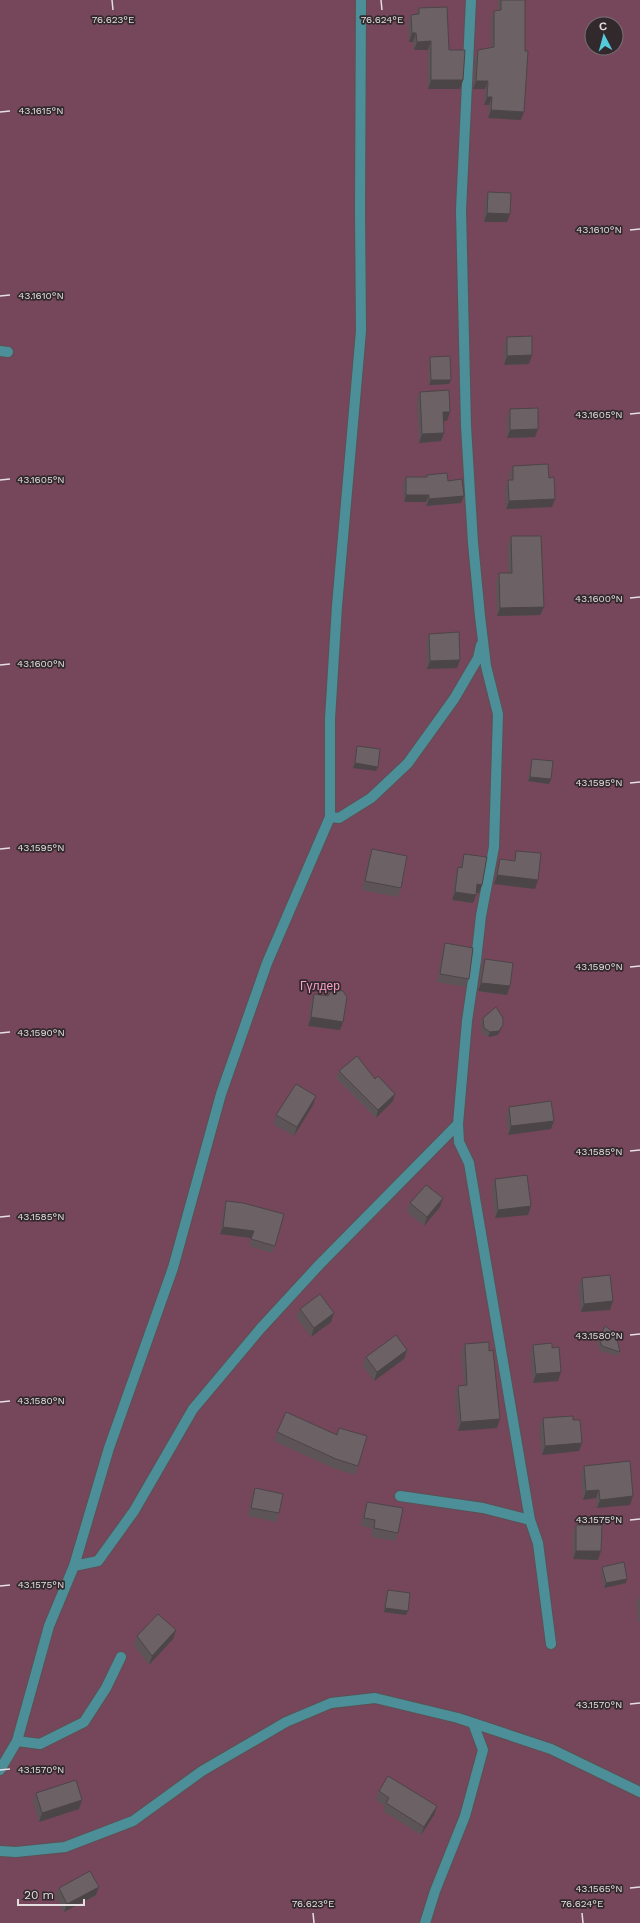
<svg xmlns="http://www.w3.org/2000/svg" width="640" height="1923" font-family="'Work Sans',sans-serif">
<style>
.green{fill:#76465b;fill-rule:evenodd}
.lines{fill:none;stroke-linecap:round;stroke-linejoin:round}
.minor-casing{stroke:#5a5255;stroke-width:12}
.minor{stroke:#4d8f98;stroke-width:10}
.wall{fill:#5d5458}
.shaded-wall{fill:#4c4547}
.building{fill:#6c6266;stroke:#4c4547}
.ticks{fill:none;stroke:#e4dee0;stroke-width:1.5}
.labels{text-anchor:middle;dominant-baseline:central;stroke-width:3.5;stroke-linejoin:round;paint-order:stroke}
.park-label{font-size:12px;fill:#fe9fc9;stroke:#32292c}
.ticks-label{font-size:10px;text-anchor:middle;fill:#e4dee0;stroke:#32292c;stroke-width:3.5;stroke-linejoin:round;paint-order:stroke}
</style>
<rect width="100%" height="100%" fill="#3c3336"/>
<path class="green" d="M0 0H640V1923H0ZM592 24H616V48H592Z"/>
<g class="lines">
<g class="minor-casing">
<path id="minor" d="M471 0 461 210 466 426 473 543 480 616 486 666 498 714 494 847 481 916 476 960 467 1021 458 1124 459 1142 469 1163 530 1520 538 1543 551 1644
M0 351 8 352
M330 817 339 818 371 798 408 763 454 699 478 658 481 645
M400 1496 483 1508 530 1520
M74 1566 98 1561 134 1511 193 1409 261 1328 319 1265 458 1124
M17 1741 40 1744 84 1722 106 1688 121 1657
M0 1770 17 1741 49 1626 74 1566 109 1448 173 1268 221 1094 267 963 330 817V719L337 606 361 331 360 210 361 0
M0 1851 16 1852 65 1847 133 1821 202 1771 286 1722 331 1703 375 1698 458 1718 551 1749 640 1792
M425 1923 435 1891 465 1816 483 1750 473 1723"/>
</g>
<use href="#minor" class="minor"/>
</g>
<path class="wall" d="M498 0H525L521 120 488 118 489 105H484L485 89H473L475 58 478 50 491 48V19L494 11H498Z
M419 8 449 50 463 80 460 89H428V50H414L413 42H409L408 23 411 15 416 14Z
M488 192 510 214 507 222H484L485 200Z
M507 337 532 355 529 364 504 365V346Z
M430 357 449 384 429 385V361Z
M420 392 447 421H444V433L441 441 419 443 417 400Z
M510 409 538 429 535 437 507 438V417Z
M513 466 549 478 552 507 506 509 505 489 508 480H510L509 474Z
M427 475 448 481 464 496 461 503 426 506V502H404L403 484 406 477H426Z
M511 536 544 607 540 615 497 616 496 582 499 573H508V545Z
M429 634 460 660 457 668 427 669 426 642Z
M357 746 376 771 353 768 356 751Z
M532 759 549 784 528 781 531 763Z
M372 849 401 888 398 897 362 890 369 857Z
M516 851 535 889 494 884 497 868 500 859 513 861Z
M464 854 482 885 479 893H476L473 903 452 900 455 876 458 867 460 868 461 863Z
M445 943 469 979 465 987 437 982 442 952Z
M485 959 510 986 507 995 478 991 481 968Z
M314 994 343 1022 340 1030 308 1026 311 1002Z
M483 1018 501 1029 498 1035 488 1037 482 1033 481 1022Z
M339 1071 393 1101 376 1118 336 1078Z
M313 1105 294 1136 273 1124 276 1115Z
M509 1107 554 1121 551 1129 508 1135 506 1115Z
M495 1179 531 1206 528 1215 495 1218 492 1187Z
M443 1198 440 1207 424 1226 407 1212 410 1203Z
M226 1201 275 1246 272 1253 249 1246 251 1238 220 1234 224 1208Z
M582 1278 613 1301 610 1310 581 1312 578 1287Z
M300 1309 334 1313 331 1322 311 1337 296 1317Z
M599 1339 620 1352 618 1356 600 1351 597 1343Z
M465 1344 497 1428 458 1431 455 1394 458 1386 464 1385 461 1352Z
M533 1345 552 1348 558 1381 533 1383 530 1353Z
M407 1350 404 1359 374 1381 363 1366 366 1357Z
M543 1418 579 1451 542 1455 539 1427Z
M339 1428 358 1466 355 1475 333 1468 274 1441 277 1432 337 1434Z
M584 1466 630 1505 597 1508 596 1498 583 1500 581 1474Z
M255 1488 279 1513 276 1522 248 1516 252 1496Z
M367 1502 398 1533 395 1541 371 1537 372 1528 361 1526 364 1510Z
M576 1525 598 1560 573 1559V1533Z
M602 1567 626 1583 604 1588 601 1571Z
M388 1590 408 1611 406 1615 384 1612 386 1594Z
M640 1594V1622H638L637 1603Z
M176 1630 173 1639 149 1665 134 1645 137 1636Z
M379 1791 434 1815 421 1835 383 1811 385 1806 376 1800Z
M36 1793 82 1800 79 1809 39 1822 33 1802Z
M59 1888 96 1895 64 1912 55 1896Z"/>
<path class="shaded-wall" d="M412 33H416L413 42H409Z
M431 41 428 50H414L417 42Z
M431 80H463L460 89H428Z
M476 81H488L485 89H473Z
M487 97H492L489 105H484Z
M491 110 524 112 521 120 488 118Z
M487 213 510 214 507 222H484Z
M532 355 529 364 504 365 507 356Z
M431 380H451L449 384 429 385Z
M443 412H450L447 421H440Z
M538 429 535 437 507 438 510 430Z
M444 433 441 441 419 443 422 434Z
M406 495H429L426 502H404Z
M464 496 461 503 426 506 429 499Z
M555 499 552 507 506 509 509 501Z
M544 607 540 615 497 616 500 608Z
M460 660 457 668 427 669 430 661Z
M355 763 378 767 376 771 353 768Z
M530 777 551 779 549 784 528 781Z
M497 875 538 880 535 889 494 884Z
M477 884 482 885 479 893H474Z
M455 892 476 895 473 903 452 900Z
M481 983 510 986 507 995 478 991Z
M311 1017 343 1022 340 1030 308 1026Z
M503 1025 498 1035 488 1037 490 1032Z
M395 1094 393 1101 376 1118 378 1110Z
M316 1096 313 1105 294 1136 297 1127Z
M554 1121 551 1129 508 1135 511 1126Z
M443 1198 440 1207 424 1226 427 1217Z
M531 1206 528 1215 495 1218 498 1210Z
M223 1227 254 1231 251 1238 220 1234Z
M613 1301 610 1310 581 1312 584 1304Z
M334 1313 331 1322 311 1337 314 1328Z
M407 1350 404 1359 374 1381 377 1372Z
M561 1372 558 1381 533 1383 536 1374Z
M500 1419 497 1428 458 1431 461 1422Z
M582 1443 579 1451 542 1455 545 1446Z
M599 1490 596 1498 583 1500 586 1491Z
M633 1496 630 1505 597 1508 600 1500Z
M576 1551H601L598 1560 573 1559Z
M627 1579 626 1583 604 1588 606 1583Z
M385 1608 408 1611 406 1615 384 1612Z
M176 1630 173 1639 149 1665 152 1656Z
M82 1800 79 1809 39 1822 42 1813Z
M437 1806 434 1815 421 1835 424 1827Z
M99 1887 96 1895 64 1912 67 1904Z"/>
<path class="building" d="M501 0H525V51H528L524 112 491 110 492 97H487L488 81H476L478 50 494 47V11L501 10Z
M447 7 449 50H465L463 80H431V41L417 42 416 33H412L411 15 419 14V8Z
M488 192 511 193 510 214 487 213Z
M532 336V355L507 356V337Z
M450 356 451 380H431L430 357Z
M449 390 450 412H443L444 433 422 434 420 392Z
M538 408V429L510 430V409Z
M548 464 549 478 554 477 555 499 509 501 508 480H513V466Z
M447 473 448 481 462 479 464 496 429 499V495H406V477H427V475Z
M511 536H541L544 607 500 608 499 573H512Z
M459 632 460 660 430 661 429 634Z
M357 746 380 749 378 767 355 763Z
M532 759 553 761 551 779 530 777Z
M372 849 407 856 401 888 365 881Z
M516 851 541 853 538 880 497 875 500 859 515 861Z
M464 854 487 857 482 885 477 884 476 895 455 892 458 867 462 868Z
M445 943 473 948 469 979 440 974Z
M485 959 513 963 510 986 481 983Z
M336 990 343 991 347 997 343 1022 311 1017 314 994 328 996 331 991Z
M496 1007 503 1018V1025L499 1031 490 1032 484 1028 483 1018Z
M357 1056 375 1079 378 1076 395 1094 378 1110 339 1071Z
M296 1084 316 1096 297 1127 276 1115Z
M551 1101 554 1121 511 1126 509 1107Z
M527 1175 531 1206 498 1210 495 1179Z
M426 1185 443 1198 427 1217 410 1203Z
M226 1201 243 1203 284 1214 275 1246 251 1239 254 1231 223 1227Z
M610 1275 613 1301 584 1304 582 1278Z
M320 1294 334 1313 314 1328 300 1309Z
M605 1326 616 1334 620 1352 602 1346 599 1339Z
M396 1335 407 1350 377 1372 366 1357Z
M489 1342V1351L493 1350 500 1419 461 1422 458 1386 467 1385 465 1344Z
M552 1343V1348L559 1347 561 1372 536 1374 533 1345Z
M286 1412 337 1435 339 1428 367 1436 358 1466 336 1459 277 1432Z
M573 1416V1420H580L582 1443 545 1446 543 1418Z
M630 1461 633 1496 600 1500 599 1490 586 1491 584 1466Z
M255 1488 283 1494 279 1513 251 1508Z
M367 1502 403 1508 398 1533 374 1528 375 1520 364 1518Z
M576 1525H602L601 1551H576Z
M624 1562 627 1579 606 1583 602 1567Z
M388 1590 410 1593 408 1611 385 1608Z
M158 1614 176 1630 152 1656 137 1636Z
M388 1776 437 1806 424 1827 386 1803 389 1798 379 1791Z
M76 1780 82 1800 42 1813 36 1793Z
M90 1871 99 1887 67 1904 59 1888Z"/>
<path class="ticks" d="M112 0 113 10M381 0 382 10M0 112 10 111M630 230 640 229M0 296 10 295M630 414 640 413M0 480 10 479M630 598 640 597M0 665 10 664M630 783 640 782M0 849 10 848M630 967 640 966M0 1033 10 1032M630 1151 640 1150M0 1217 10 1216M630 1335 640 1334M0 1402 10 1401M630 1520 640 1519M0 1586 10 1585M630 1704 640 1703M0 1770 10 1769M630 1888 640 1887M313 1913 314 1923M582 1913 583 1923"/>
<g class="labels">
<g class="park-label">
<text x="320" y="986">Гүлдер</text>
</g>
</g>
<g class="ticks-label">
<text x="113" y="23">76.623°E</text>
<text x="382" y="23">76.624°E</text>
<text x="41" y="114">43.1615°N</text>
<text x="599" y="233">43.1610°N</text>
<text x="41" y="299">43.1610°N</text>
<text x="599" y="418">43.1605°N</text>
<text x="41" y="483">43.1605°N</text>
<text x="599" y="602">43.1600°N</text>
<text x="41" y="667">43.1600°N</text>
<text x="599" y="786">43.1595°N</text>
<text x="41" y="851">43.1595°N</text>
<text x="599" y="970">43.1590°N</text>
<text x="41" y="1036">43.1590°N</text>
<text x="599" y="1155">43.1585°N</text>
<text x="41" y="1220">43.1585°N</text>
<text x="599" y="1339">43.1580°N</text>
<text x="41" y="1404">43.1580°N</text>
<text x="599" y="1523">43.1575°N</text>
<text x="41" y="1588">43.1575°N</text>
<text x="599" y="1708">43.1570°N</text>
<text x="41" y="1773">43.1570°N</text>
<text x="599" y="1892">43.1565°N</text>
<text x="313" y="1907">76.623°E</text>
<text x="582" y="1907">76.624°E</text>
</g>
<g transform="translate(604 36) rotate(354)"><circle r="19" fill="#32292c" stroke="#797174"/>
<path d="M0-3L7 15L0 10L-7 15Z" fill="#53cbdb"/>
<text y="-6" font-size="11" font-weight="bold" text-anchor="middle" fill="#e4dee0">С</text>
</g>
<path d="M18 1899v6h66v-6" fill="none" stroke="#e4dee0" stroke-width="2"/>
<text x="24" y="1899" font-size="12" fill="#e4dee0" stroke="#32292c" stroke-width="3" paint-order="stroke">20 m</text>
</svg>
